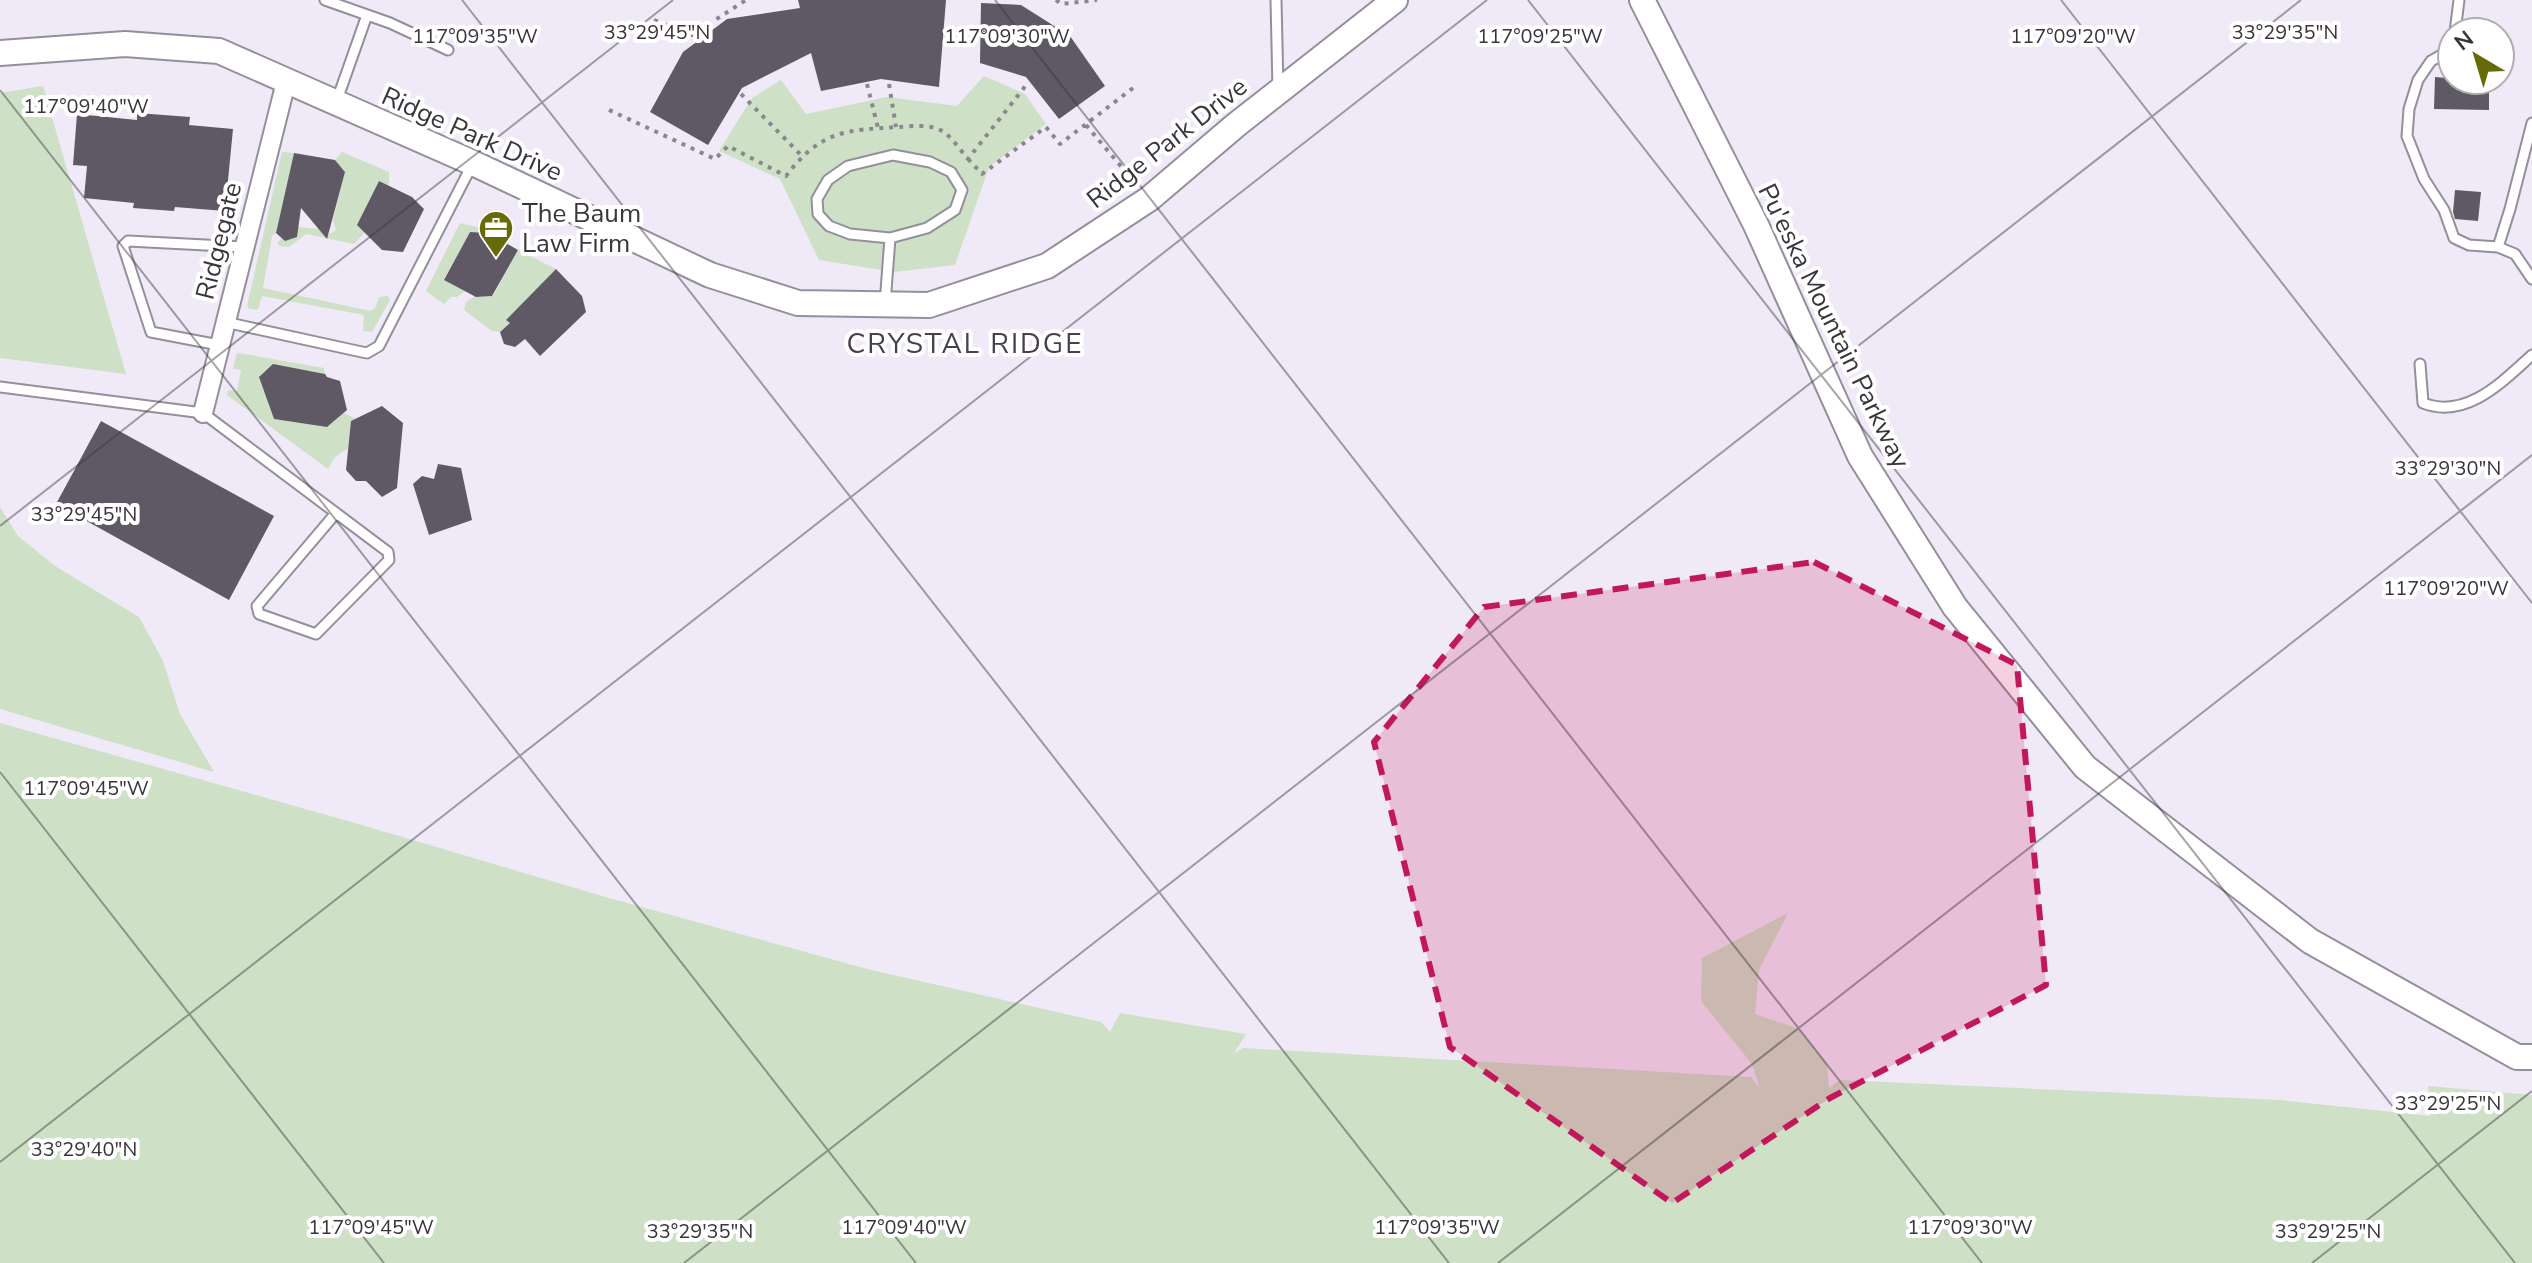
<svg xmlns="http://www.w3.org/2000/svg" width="2532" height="1263" font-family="'Nunito Sans',sans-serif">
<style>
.green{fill:#cee0c6}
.building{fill:#5f5966}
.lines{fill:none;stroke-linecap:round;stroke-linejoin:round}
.service-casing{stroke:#958e9c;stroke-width:13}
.minor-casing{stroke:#958e9c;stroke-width:22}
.tertiary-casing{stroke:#958e9c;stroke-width:28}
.path{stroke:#8b8690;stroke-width:4;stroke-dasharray:4 6;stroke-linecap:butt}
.service{stroke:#fff;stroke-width:9}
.minor{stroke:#fff;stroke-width:18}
.tertiary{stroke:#fff;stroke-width:24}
.marked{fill:#c2185b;fill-opacity:0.2;stroke:#c2185b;stroke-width:6;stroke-dasharray:16 10;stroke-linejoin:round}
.ticks{fill:none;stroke:#38353b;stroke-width:2;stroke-opacity:0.45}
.labels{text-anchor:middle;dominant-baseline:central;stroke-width:8;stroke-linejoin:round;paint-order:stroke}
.street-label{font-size:26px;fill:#38353b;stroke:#fff}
.poi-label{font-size:26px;fill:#38353b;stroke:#fff;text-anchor:start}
.neighbourhood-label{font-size:28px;letter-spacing:2px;fill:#46404c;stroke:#fff}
.ticks-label{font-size:20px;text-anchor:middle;fill:#38353b;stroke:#fff;stroke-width:8;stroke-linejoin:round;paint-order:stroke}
</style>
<rect width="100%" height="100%" fill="#f0e9f8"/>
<path class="green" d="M984 76 1025 94 1046 124 989 167 955 265 894 272 819 260 780 179 719 151 752 98 781 80 806 114 887 97 957 106Z
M43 86 126 374 0 358V93Z
M282 152 294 153 276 233 272 236 263 288 371 311 376 307 379 297 388 296 390 300 372 332 363 331 364 315 262 296 258 310 249 309 247 306Z
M342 152 389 172V186L379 181 362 215 365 232 354 244 306 234 289 247 280 246 277 243 282 238 285 241 298 227 319 229 324 234 328 235 336 230 333 220 345 172 335 160Z
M460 223 485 229 488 233 470 232 444 279 465 291 457 297H451L444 304 426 291Z
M518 250 556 269 507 319 510 323 500 332 492 331 464 310 466 302 478 294 479 297 493 296Z
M239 353 324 368 325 374 273 365 260 377 264 392 270 394 268 404 274 419 327 427 339 417 336 414 342 412 356 419 351 421 348 448 334 458 328 469 227 395 228 390 237 391 241 370 233 369 236 355Z
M0 507 18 536 55 566 139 617 163 661 180 714 214 772 0 709Z
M0 723 348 821 609 898 871 970 1101 1022 1110 1032 1120 1013 1246 1034 1234 1053 1243 1048 1751 1077 1760 1089 1752 1064 1701 1001 1702 958 1788 913 1759 970 1755 1014 1799 1029 1827 1064 1829 1088 1840 1080 2280 1100 2430 1116 2428 1086 2532 1095V1263H0Z"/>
<path class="building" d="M798 0H946L939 87 881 79 821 91 811 53 742 88 708 145 650 112 683 52 727 19 800 8Z
M981 3 1021 5 1070 36 1105 86 1059 119 1026 77 980 63Z
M2435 77 2470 80V84H2489V110L2434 109Z
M137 113 190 117 189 125 233 129 225 211 175 207 174 211 133 208 134 203 84 198 87 166 73 165 77 114 137 120Z
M294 153 335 160 345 172 327 239 301 208 297 237 285 241 276 233Z
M379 181 412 197 424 209 403 252 382 250 357 225Z
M2455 190 2481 192 2478 221 2455 219 2453 212Z
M470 232 488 233 518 250 492 296 476 297 444 280Z
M556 269 582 296 586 312 540 356 525 339 515 347 504 344 500 332 510 323 506 320Z
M273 364 325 374 327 377 340 381 347 410 327 427 274 419 259 377Z
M382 406 403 423 397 488 382 497 366 481H356L346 470 351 421Z
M101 421 274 516 229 600 56 504Z
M438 464 461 468 472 520 429 535 413 484 422 476 434 479Z"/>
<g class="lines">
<g class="service-casing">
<path id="service" d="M325 0 390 23 448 50
M1276 0 1278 89
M2455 32 2459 0
M2452 49 2431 61 2418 80 2409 109 2407 136 2424 179 2444 210 2454 238 2469 245 2498 247 2515 254 2532 279
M337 100 367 15
M2498 247 2510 209 2532 123
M885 304 890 238 927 228 955 210 962 190 951 172 930 162 893 155 848 166 828 180 817 199 818 214 829 226 850 234 890 238
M225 322 362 352 367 353 379 346 473 163
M219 345 151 332 123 246 128 241 244 247
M2420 364 2423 403C2466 420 2502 382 2532 355
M0 387 203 413 388 552 389 560 316 634 259 614 257 606 336 513"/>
</g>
<g class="minor-casing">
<path id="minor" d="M203 413 286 82"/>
</g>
<g class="tertiary-casing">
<path id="tertiary" d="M1642 0 1756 225 1860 456 1955 607 2085 767 2310 941 2517 1057H2532
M0 53 125 44 219 51 473 163 710 275 798 303 929 305 1047 266 1149 199 1236 125 1395 0"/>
</g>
<path class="path" d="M1056 0 1061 4 1097 0
M654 20 692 35 746 0
M867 84 878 128
M889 84 896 127
M741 94 801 155
M609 110 715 159 728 146 786 176C821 130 846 130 900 127 912 126 932 124 942 131 952 137 960 150 968 159L1027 84
M1086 125 1136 184
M968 159 982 174 1046 127 1060 144 1133 88"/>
<use href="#service" class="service"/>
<use href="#minor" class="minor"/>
<use href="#tertiary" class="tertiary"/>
</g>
<path class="marked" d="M1814 562 2017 665 2046 985 1830 1098 1672 1203 1450 1047 1374 742 1484 607Z"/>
<path class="ticks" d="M462 0 1449 1263M995 0 1982 1263M1528 0 2515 1263M2061 0 2532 603M0 90 916 1263M0 526 673 0M0 772 384 1263M0 1162 1487 0M684 1263 2301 0M1498 1263 2532 455M2312 1263 2532 1091"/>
<defs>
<g id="office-pin" transform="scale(1.8)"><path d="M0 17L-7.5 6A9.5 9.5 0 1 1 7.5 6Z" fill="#676a08" stroke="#fff"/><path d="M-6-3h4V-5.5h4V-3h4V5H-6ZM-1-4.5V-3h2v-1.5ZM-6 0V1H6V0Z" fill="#fff"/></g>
</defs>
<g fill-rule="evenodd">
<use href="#office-pin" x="496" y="228"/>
</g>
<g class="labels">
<g class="street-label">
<text transform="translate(472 134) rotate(24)">Ridge Park Drive</text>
<text transform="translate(1167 143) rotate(-38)">Ridge Park Drive</text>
<text transform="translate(219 241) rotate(-76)">Ridgegate</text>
<text transform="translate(1834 326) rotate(64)">Pu'eska Mountain Parkway</text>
</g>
<g class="poi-label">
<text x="522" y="213">The Baum<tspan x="522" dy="30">Law Firm</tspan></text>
</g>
<g class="neighbourhood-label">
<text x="965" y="344">CRYSTAL RIDGE</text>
</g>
</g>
<g class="ticks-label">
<text x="657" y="39">33°29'45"N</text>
<text x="2285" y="39">33°29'35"N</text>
<text x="475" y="43">117°09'35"W</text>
<text x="1540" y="43">117°09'25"W</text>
<text x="1007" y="43">117°09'30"W</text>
<text x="2073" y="43">117°09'20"W</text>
<text x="86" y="113">117°09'40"W</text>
<text x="2448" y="475">33°29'30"N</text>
<text x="84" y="521">33°29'45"N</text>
<text x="2446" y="595">117°09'20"W</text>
<text x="86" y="795">117°09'45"W</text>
<text x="2448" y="1110">33°29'25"N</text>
<text x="84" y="1156">33°29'40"N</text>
<text x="371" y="1234">117°09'45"W</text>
<text x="904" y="1234">117°09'40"W</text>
<text x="1437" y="1234">117°09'35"W</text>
<text x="1970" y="1234">117°09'30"W</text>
<text x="700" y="1238">33°29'35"N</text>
<text x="2328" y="1238">33°29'25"N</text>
</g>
<g transform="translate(2476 56) rotate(322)"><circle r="38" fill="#ffffff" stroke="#afaeb1" stroke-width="2"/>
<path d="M0-6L14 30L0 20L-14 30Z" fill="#676a08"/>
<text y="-12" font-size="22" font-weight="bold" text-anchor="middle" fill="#38353b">N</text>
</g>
</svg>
